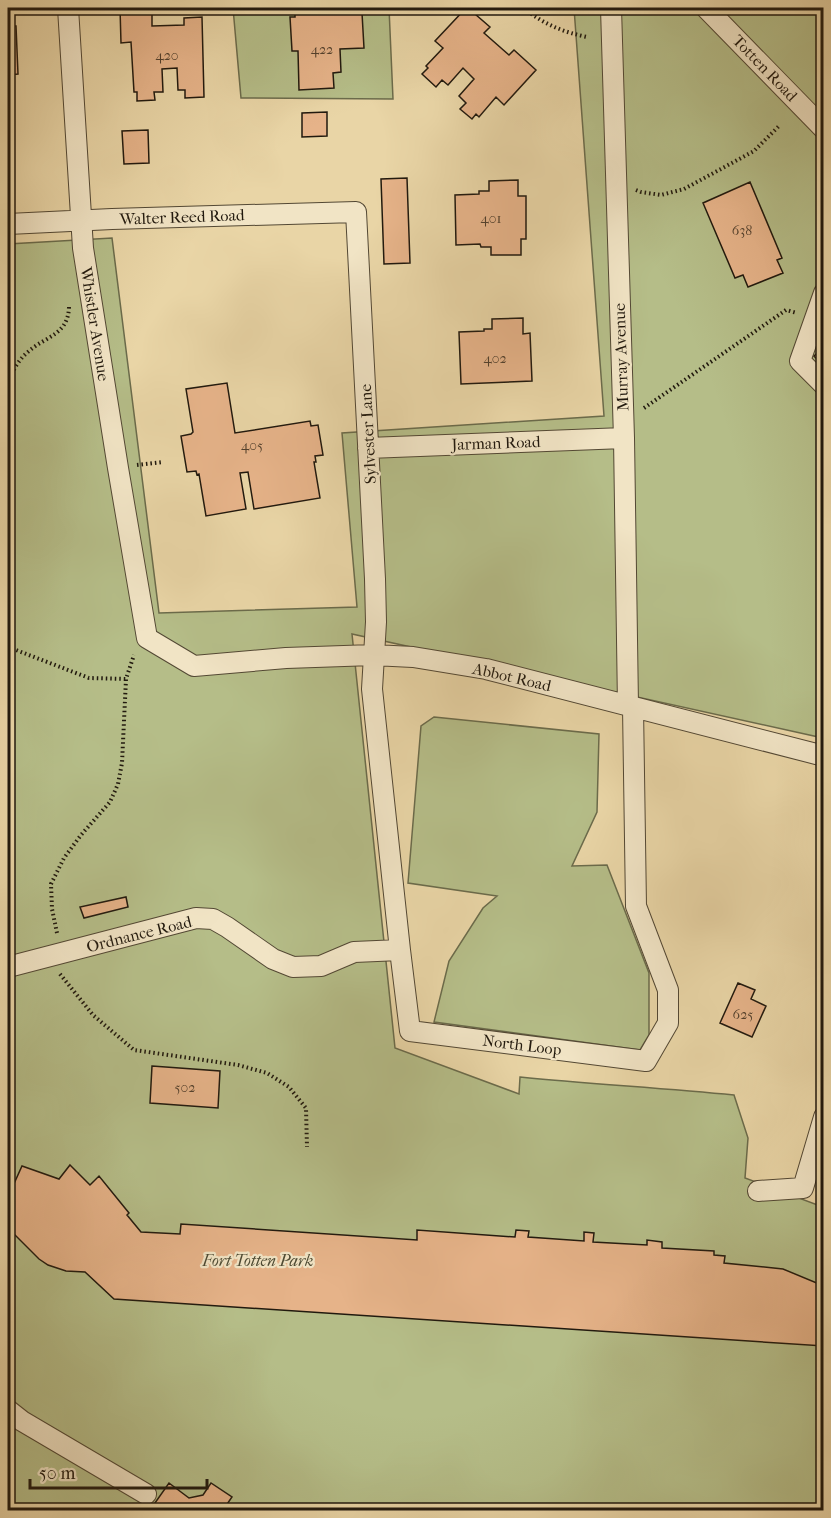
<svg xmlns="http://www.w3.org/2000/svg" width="831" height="1518" font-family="'IM FELL French Canon',serif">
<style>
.green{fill:#b5bd88;stroke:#6b6b4b;stroke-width:1.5}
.building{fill:#e6b389;stroke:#21190e;stroke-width:1.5}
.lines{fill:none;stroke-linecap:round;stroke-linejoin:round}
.minor-casing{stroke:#534834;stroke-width:22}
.path{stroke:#21190e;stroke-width:4;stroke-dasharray:1.5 3;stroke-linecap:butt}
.minor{stroke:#f1e4c5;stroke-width:20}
.labels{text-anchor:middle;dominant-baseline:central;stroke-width:4.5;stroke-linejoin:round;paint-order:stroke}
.number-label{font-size:14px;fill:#52402d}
.street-label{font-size:16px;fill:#21190e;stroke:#f1e4c5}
.park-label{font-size:16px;font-style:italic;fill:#4d4a33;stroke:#f1e4c5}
</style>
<rect width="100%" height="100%" fill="#e9d5a6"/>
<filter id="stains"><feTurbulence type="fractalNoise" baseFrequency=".00333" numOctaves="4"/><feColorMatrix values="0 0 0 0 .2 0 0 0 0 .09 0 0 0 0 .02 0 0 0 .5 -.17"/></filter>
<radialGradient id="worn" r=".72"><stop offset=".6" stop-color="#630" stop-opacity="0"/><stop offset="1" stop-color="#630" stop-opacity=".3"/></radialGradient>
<path class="green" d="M233 8H389L393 99 241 98Z
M574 8H823V738L352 634 395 1048 519 1094 520 1077C591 1084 663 1088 734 1095L748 1138 745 1178 823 1207V1510H8V244L112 238 159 613 357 607 342 433 604 416Z
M434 717 599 734 597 812 572 866 607 865 649 973V1035L640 1050 434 1022 449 961 483 908 497 896 408 883 421 726Z"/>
<path class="building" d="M120 8H152V26L184 25V18L202 17 204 97 185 98V90H178L177 68 162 69 163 92H154L155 100 137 101V92H134L131 42 121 43Z
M295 8H343V14L362 13 364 48 340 49 341 72 333 73 334 88 299 90 298 51H292L290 17H295Z
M466 8H468L490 27 484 33 509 55 514 50 536 70 504 105 496 97 479 117 476 114 472 119 460 109 466 103 459 96 474 79 463 68 448 85 442 80 436 87 422 74 428 68 426 66 443 48 435 41Z
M811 8H824V20Z
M8 26H16L18 74 8 75Z
M327 112V136L302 137V113Z
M148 130 149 163 124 164 122 131Z
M407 178 410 263 384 264 381 179Z
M518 180V196H526V239H521V255H491V247H481L480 244 456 245 455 195 479 194V191H489V181Z
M750 182 782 258 777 260 783 273 748 287 743 275 735 278 703 203Z
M523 318V334L530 333 532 381 461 384 459 332 484 331V329H492V319Z
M824 347V366L814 356Z
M227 383 235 433 310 421 311 426 318 425 323 455 315 456 316 462H314L320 498 254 509 248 472 240 473 246 509 206 516 199 474 197 475 196 471 187 472 181 436 191 434 193 432 186 389Z
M126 897 128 907 84 918 80 907Z
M738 983 755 990 751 999 766 1006 752 1037 720 1023Z
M152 1066 220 1071 218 1108 150 1103Z
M70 1165 90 1185 99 1176 129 1213 127 1215 141 1232 180 1234 181 1224 417 1240V1230L515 1237 516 1230 529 1231 528 1237 584 1241V1232L594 1233 593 1242 647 1245V1240L662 1242V1248L714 1251V1255L725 1256 724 1263 783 1269 824 1286V1346L114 1299 85 1272 66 1271 48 1265 39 1259 8 1228V1197L22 1166 59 1179Z
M169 1483 189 1498 203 1495 211 1483 232 1497 223 1510H150Z"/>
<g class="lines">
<g class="minor-casing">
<path id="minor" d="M68 8 83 248 118 468 147 638 194 666 286 658 373 655 413 657 486 669 824 756
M611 8 624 438 628 706
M706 8 824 129
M8 224 112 219 356 212 375 579 376 622 372 689 400 950 410 1031 646 1061 668 1023V990L636 906 633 707
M824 293 800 361 824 385
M368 448 624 438
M8 967 196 918 213 919 227 927 273 959 293 967 321 966 354 952 400 950
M758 1191 803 1188 824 1117
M8 1410 22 1421 146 1494"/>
</g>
<path class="path" d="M524 8C543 24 563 32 587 37
M636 190 641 192 661 195 684 189 754 151 779 126
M8 382C13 370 19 359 29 351 46 336 68 335 69 307
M644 408 786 310 797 313
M137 465 163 462
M8 647 89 678 126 679
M57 933 52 909 51 884 64 858 81 835 110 802 118 784 122 763 126 679 134 655
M60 974 93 1015 134 1050 238 1065 267 1073 289 1087 306 1108 307 1147"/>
<use href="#minor" class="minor"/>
</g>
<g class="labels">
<g class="number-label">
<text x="322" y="49">422</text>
<text x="167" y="55">420</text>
<text x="491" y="218">401</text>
<text x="742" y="230">638</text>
<text x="495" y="358">402</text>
<text x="252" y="445">405</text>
<text x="743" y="1014">625</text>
<text x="185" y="1087">502</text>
</g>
<g class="street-label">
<text transform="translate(765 68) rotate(46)">Totten Road</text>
<text transform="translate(182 217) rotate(-2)">Walter Reed Road</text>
<text transform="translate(95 324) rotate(81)">Whistler Avenue</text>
<text transform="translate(621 357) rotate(-92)">Murray Avenue</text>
<text transform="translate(368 434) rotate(-93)">Sylvester Lane</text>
<text transform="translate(496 443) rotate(-2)">Jarman Road</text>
<text transform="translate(512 677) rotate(13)">Abbot Road</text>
<text transform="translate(139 934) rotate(-14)">Ordnance Road</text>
<text transform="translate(522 1045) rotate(7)">North Loop</text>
</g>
<g class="park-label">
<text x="258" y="1260">Fort Totten Park</text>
</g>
</g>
<rect width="831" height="1518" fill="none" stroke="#e9d5a6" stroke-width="30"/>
<rect x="9" y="9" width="813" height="1500" fill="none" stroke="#21190e" stroke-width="3"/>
<rect x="15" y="15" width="801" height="1488" fill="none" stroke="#21190e" stroke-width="1.5"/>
<path d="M30 1479v9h177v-9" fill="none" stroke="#21190e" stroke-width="3"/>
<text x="39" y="1479" font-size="18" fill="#21190e" stroke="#f1e4c5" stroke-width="4.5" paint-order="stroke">50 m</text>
<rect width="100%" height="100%" filter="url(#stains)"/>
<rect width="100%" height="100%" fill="url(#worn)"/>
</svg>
